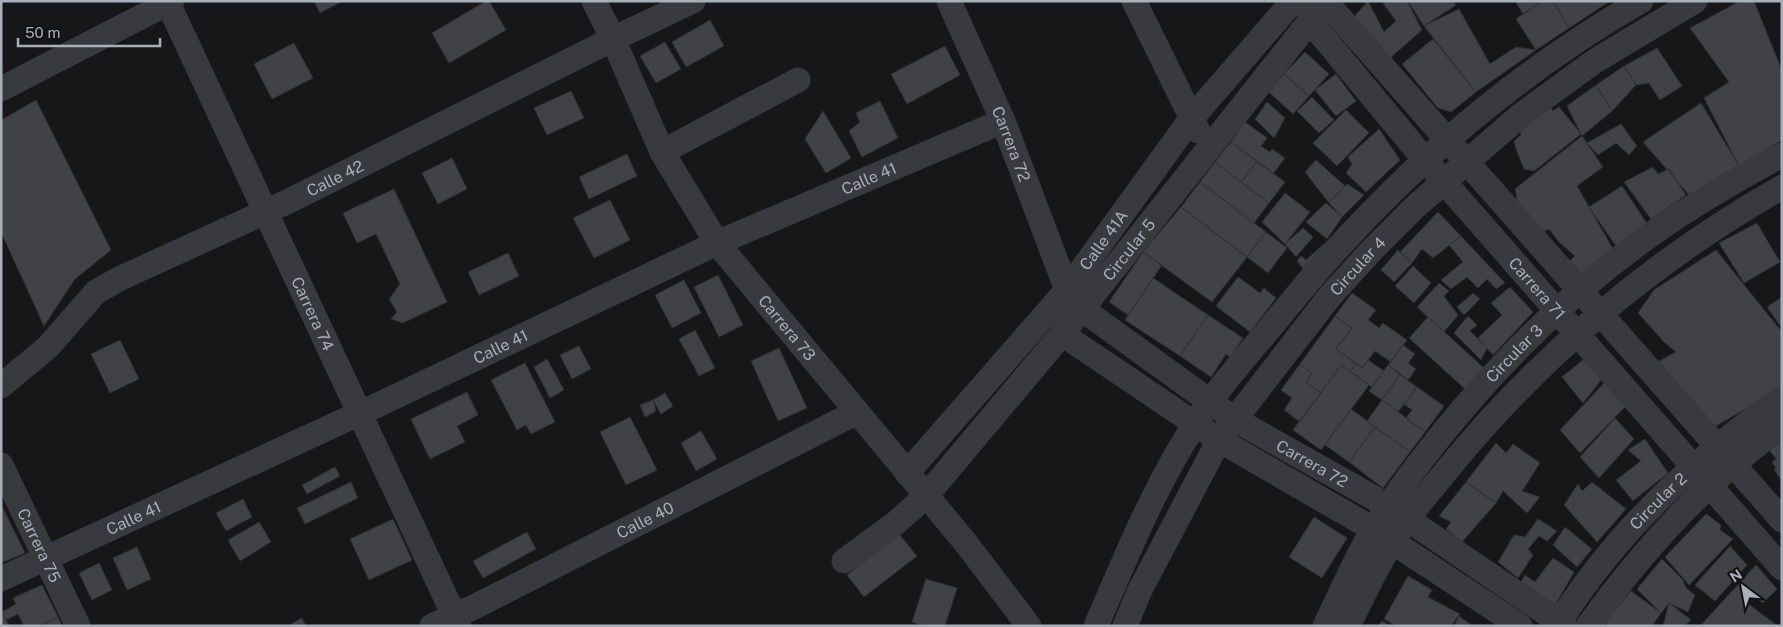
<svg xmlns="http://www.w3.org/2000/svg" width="1783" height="627" font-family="'Public Sans',sans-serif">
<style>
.building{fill:#414246;stroke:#313135}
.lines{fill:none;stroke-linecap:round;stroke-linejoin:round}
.minor{stroke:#383a3f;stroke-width:25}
.labels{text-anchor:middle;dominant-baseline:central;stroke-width:4.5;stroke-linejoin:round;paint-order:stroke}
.street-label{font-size:16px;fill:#a9b0ba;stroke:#121214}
</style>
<rect width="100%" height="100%" fill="#171719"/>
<path class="building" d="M314 1H343L320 13Z
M486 1H489L506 30 449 63 432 33Z
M1368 1 1384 32 1396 21 1383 3 1386 1H1407L1422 30 1390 58 1351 20Z
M1408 1H1453L1456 5 1424 26Z
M1515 1H1543L1523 14Z
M1543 1H1553L1569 28 1536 50 1516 19Z
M1553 1H1610L1569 28Z
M1740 1H1754L1782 71V140L1739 166 1704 98 1729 82 1690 28Z
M1459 9 1490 64 1516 47 1536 50 1476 92 1424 26Z
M710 20 724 46 686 67 672 42Z
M1433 39 1476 92 1451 112 1438 108 1402 64Z
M665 42 681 69 656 83 640 56Z
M294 43 313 78 272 99 254 64Z
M945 46 960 75 907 104 891 74Z
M1657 48 1682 86 1660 100 1649 83 1636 85 1624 66Z
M1305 52 1329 74 1309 96 1284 74Z
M1624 66 1636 85 1612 111 1596 85Z
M1284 74 1309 96 1293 114 1269 92Z
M1336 74 1356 101 1336 116 1315 90Z
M1596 85 1612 111 1582 136 1567 106Z
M571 91 584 118 547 135 534 108Z
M1312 97 1334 120 1319 133 1297 111Z
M36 100 111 250 75 279 44 326 1 232V120Z
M880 101 898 138 862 157 849 131 860 122 856 113Z
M1267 102 1285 118 1274 138 1255 119Z
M1701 103 1739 166 1690 196 1643 142Z
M1550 106 1553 111 1559 107 1581 134 1534 171 1524 169 1517 152 1514 141 1521 135 1520 130Z
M1346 110 1369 133 1337 166 1313 143Z
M823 111 851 158 826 173 805 139Z
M1245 122 1267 138 1261 146 1270 152 1272 149 1285 158 1273 174 1231 142Z
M1621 124 1637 146 1629 155 1616 143 1598 155 1587 143Z
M1379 129 1400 160 1366 192 1346 173 1352 164 1348 157Z
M1582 136 1603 167 1577 186 1613 249 1580 281 1564 266 1575 256 1560 243 1549 229 1535 236 1513 205 1517 198 1515 189Z
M1231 142 1257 161 1241 182 1215 162Z
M627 154 637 176 589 199 579 177Z
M452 158 467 189 438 204 422 173Z
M1316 160 1345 186 1329 203 1305 172Z
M1257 161 1285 182 1269 203 1241 182Z
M1215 162 1269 203 1254 223 1200 182Z
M1653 167 1658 174 1669 169 1686 195 1651 219 1624 182Z
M1200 182 1266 232 1247 257 1181 207Z
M1347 184 1364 195 1342 217 1329 203Z
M1622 186 1648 225 1616 246 1589 207Z
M394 189 447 302 403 323 391 319 397 312 389 299 400 284 376 234 357 243 343 213Z
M1285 193 1310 212 1285 244 1262 222Z
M610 200 630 240 594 258 573 218Z
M1326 203 1342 217 1327 239 1306 222Z
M1181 207 1247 257 1212 302 1143 252Z
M1438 212 1461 236 1433 258 1422 249 1412 263 1400 252Z
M1757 223 1780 262 1744 283 1719 243Z
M1303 228 1313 237 1296 257 1285 244Z
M1266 232 1287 248 1268 273 1247 257Z
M1461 236 1505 283 1496 289 1487 279 1478 288 1467 277 1451 289 1441 280 1463 262 1449 245Z
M1325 243 1333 249 1309 276 1297 261 1301 256 1306 260Z
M1398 250 1412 263 1394 282 1381 270Z
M1716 250 1782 332V388L1714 427 1652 365 1676 352 1664 342 1638 313 1654 290Z
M1143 252 1162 265 1128 315 1109 302Z
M508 253 519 276 479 295 468 272Z
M1413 266 1431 283 1414 303 1395 286Z
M718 275 743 325 719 337 694 287Z
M1238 277 1260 293 1264 288 1276 298 1250 332 1216 306Z
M1153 278 1208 315 1180 356 1125 320Z
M684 280 701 313 672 328 655 295Z
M1439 283 1449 291 1444 296 1458 315 1444 332 1417 307Z
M1510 287 1533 312 1493 355 1478 338 1502 315 1491 303Z
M1352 293 1376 310 1368 320 1379 328 1383 323 1407 340 1391 362 1375 351 1362 368 1336 349 1352 328 1335 316Z
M1473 293 1480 299 1464 315 1457 307Z
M1782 297V328L1767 307Z
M1208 315 1243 338 1230 357 1226 354 1211 377 1180 356Z
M1335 316 1352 328 1336 349 1356 364 1350 372 1341 365 1321 393 1306 382 1312 373 1300 364Z
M1468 316 1477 325 1470 331 1487 348 1481 360 1454 333Z
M1428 317 1486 370 1465 389 1409 338Z
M695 330 715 368 699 376 679 339Z
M120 340 139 379 110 393 91 354Z
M1403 345 1415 354 1408 363 1416 369 1408 380 1388 365Z
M579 346 591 369 572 379 560 355Z
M779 348 807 408 778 421 751 361Z
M547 359 564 390 550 398 534 367Z
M1584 359 1602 379 1583 403 1562 377Z
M1368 360 1384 371 1372 387 1350 372 1356 364 1362 368Z
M525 363 555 422 531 434 526 425 517 430 491 380Z
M1300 364 1312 373 1306 382 1321 393 1300 422 1284 410 1292 398 1281 390Z
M1341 365 1369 385 1321 450 1293 430Z
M1388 365 1400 375 1382 400 1369 391Z
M1400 375 1417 387 1398 412 1382 400Z
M1606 381 1625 407 1580 453 1560 430Z
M1417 387 1444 406 1425 432 1406 418 1412 410 1404 404Z
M467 392 478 415 457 426 465 442 430 459 411 419Z
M665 393 673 406 661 414 653 400Z
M653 400 656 411 645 417 640 405Z
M1382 400 1425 432 1410 452 1367 421Z
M1351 409 1375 427 1349 462 1325 445Z
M630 417 657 470 626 485 600 432Z
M1615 418 1634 439 1599 478 1580 457Z
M1375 427 1410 452 1383 488 1349 462Z
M701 431 717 459 696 471 681 443Z
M1782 437V481L1774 470 1776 468 1772 462 1776 459 1767 447Z
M1645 439 1668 473 1633 501 1616 480 1641 461 1628 450Z
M1496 443 1506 453 1513 444 1540 463 1522 491 1540 497 1527 513 1503 491 1496 503 1466 482Z
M335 467 340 476 307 494 302 485Z
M351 482 358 498 305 524 297 508Z
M1466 482 1496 503 1462 542 1446 529 1451 522 1439 516Z
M1592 482 1626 509 1597 542 1564 505 1578 484 1582 491Z
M243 499 252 517 226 531 216 513Z
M1 504 25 553 1 563Z
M1706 514 1721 525 1720 530 1733 539 1689 585 1665 557Z
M1314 517 1347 538 1322 578 1289 557Z
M393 519 412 560 369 580 350 539Z
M1538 519 1557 531 1547 541 1539 536 1528 549 1533 555 1518 578 1498 562 1514 535 1525 537Z
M259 522 271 542 240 561 228 540Z
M1565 527 1592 549 1577 567 1553 545Z
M527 532 536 549 483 578 473 561Z
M899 534 917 556 864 597 847 575Z
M1730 546 1747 565 1715 601 1695 585Z
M137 547 151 579 127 590 113 558Z
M1553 558 1574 572 1551 612 1518 588 1525 575 1535 582Z
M1662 559 1683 580 1686 588 1695 595 1688 612 1669 603 1661 613 1637 589Z
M99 563 112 590 92 600 79 573Z
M1756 565 1777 589 1763 603 1751 593 1743 600 1778 626H1700Z
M1408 576 1432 590 1428 597 1460 614 1451 626H1396L1384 619Z
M926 579 957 588 945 626H924L912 622Z
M42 585 58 617 39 626H24L18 614 6 620 2 612 16 604 13 598Z
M1631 591 1661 613 1652 626H1608L1605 622Z
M1669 603 1691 620 1684 626H1663Z
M1 611 6 620 9 626H1Z
M1459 616 1473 626H1454Z
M58 617 62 626H39Z
M302 618 306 626H288Z
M1382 621 1391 626H1378Z"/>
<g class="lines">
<g class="minor">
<path id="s1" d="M167 1 459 626"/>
<path id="s2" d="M594 1 613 39 662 152 717 243 965 542 1029 626"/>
<path id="s3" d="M949 1 1003 121 1067 290 1082 309 1234 419 1388 506 1565 626"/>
<path d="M1134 1 1198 131"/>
<path d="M1325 1 1782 520"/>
<path id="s4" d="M1308 6 1310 21 1425 160 1782 568"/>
<path d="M1 89 172 1"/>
<path d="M662 152 798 80"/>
<path d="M1062 334 1219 440 1373 529 1520 626"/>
<path id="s5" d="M1 386 48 347 96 292 119 279 289 201 613 39 693 1"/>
<path id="s6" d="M1 465 78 626"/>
<path id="s7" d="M907 473 1067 290 1191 119 1293 1"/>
<path id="s8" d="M844 561 897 522 926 496 1062 334 1310 21 1330 1"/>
<path id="s9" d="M1 579 382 403 717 243 1003 121"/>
<path id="s10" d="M432 626 476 606 857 412"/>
<path d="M1096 626C1126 557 1154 487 1195 424 1219 386 1250 352 1279 317 1301 290 1323 263 1348 237 1433 145 1532 64 1641 1"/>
<path id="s11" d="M1125 626 1139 592 1219 440 1330 296 1370 252 1415 207 1521 115 1595 61 1695 1"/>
<path id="s12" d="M1325 626C1341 593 1355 559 1374 528 1393 497 1415 468 1438 439 1506 354 1587 276 1678 216 1712 194 1746 174 1782 155"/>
<path d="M1348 626C1362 598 1375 569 1392 542 1407 516 1428 494 1447 470 1540 356 1654 260 1782 187"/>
<path id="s13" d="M1557 626C1614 534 1694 459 1782 398"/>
<path d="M1588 626C1642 551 1706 480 1782 426"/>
</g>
</g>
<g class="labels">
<g class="street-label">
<text stroke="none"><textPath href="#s3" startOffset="156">Carrera 72</textPath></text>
<text stroke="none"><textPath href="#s5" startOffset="399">Calle 42</textPath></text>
<text stroke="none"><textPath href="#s9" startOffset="956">Calle 41</textPath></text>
<text stroke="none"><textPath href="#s7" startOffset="305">Calle 41A</textPath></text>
<text stroke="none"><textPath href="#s8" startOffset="424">Circular 5</textPath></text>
<text stroke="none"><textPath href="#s11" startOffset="431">Circular 4</textPath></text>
<text stroke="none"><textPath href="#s4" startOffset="366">Carrera 71</textPath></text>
<text stroke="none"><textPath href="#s1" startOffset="345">Carrera 74</textPath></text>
<text stroke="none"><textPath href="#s2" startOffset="382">Carrera 73</textPath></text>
<text stroke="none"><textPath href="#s9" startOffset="551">Calle 41</textPath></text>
<text stroke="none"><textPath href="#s12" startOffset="334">Circular 3</textPath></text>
<text stroke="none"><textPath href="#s3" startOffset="614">Carrera 72</textPath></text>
<text stroke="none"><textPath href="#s13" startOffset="161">Circular 2</textPath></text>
<text stroke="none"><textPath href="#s9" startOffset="146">Calle 41</textPath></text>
<text stroke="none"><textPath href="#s10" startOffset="238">Calle 40</textPath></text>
<text stroke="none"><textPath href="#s6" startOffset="89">Carrera 75</textPath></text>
</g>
</g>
<rect width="1783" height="627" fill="none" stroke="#a9b0ba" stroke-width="5"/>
<g transform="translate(1743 587) rotate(328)" stroke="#121214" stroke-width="4" paint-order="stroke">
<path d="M0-4L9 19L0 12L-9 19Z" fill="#a9b0ba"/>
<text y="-8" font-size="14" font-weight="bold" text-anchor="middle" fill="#a9b0ba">N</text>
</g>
<path d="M18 38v8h142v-8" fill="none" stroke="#a9b0ba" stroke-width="2.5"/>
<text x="25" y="38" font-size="15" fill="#a9b0ba" stroke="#121214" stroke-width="4" paint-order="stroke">50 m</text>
</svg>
